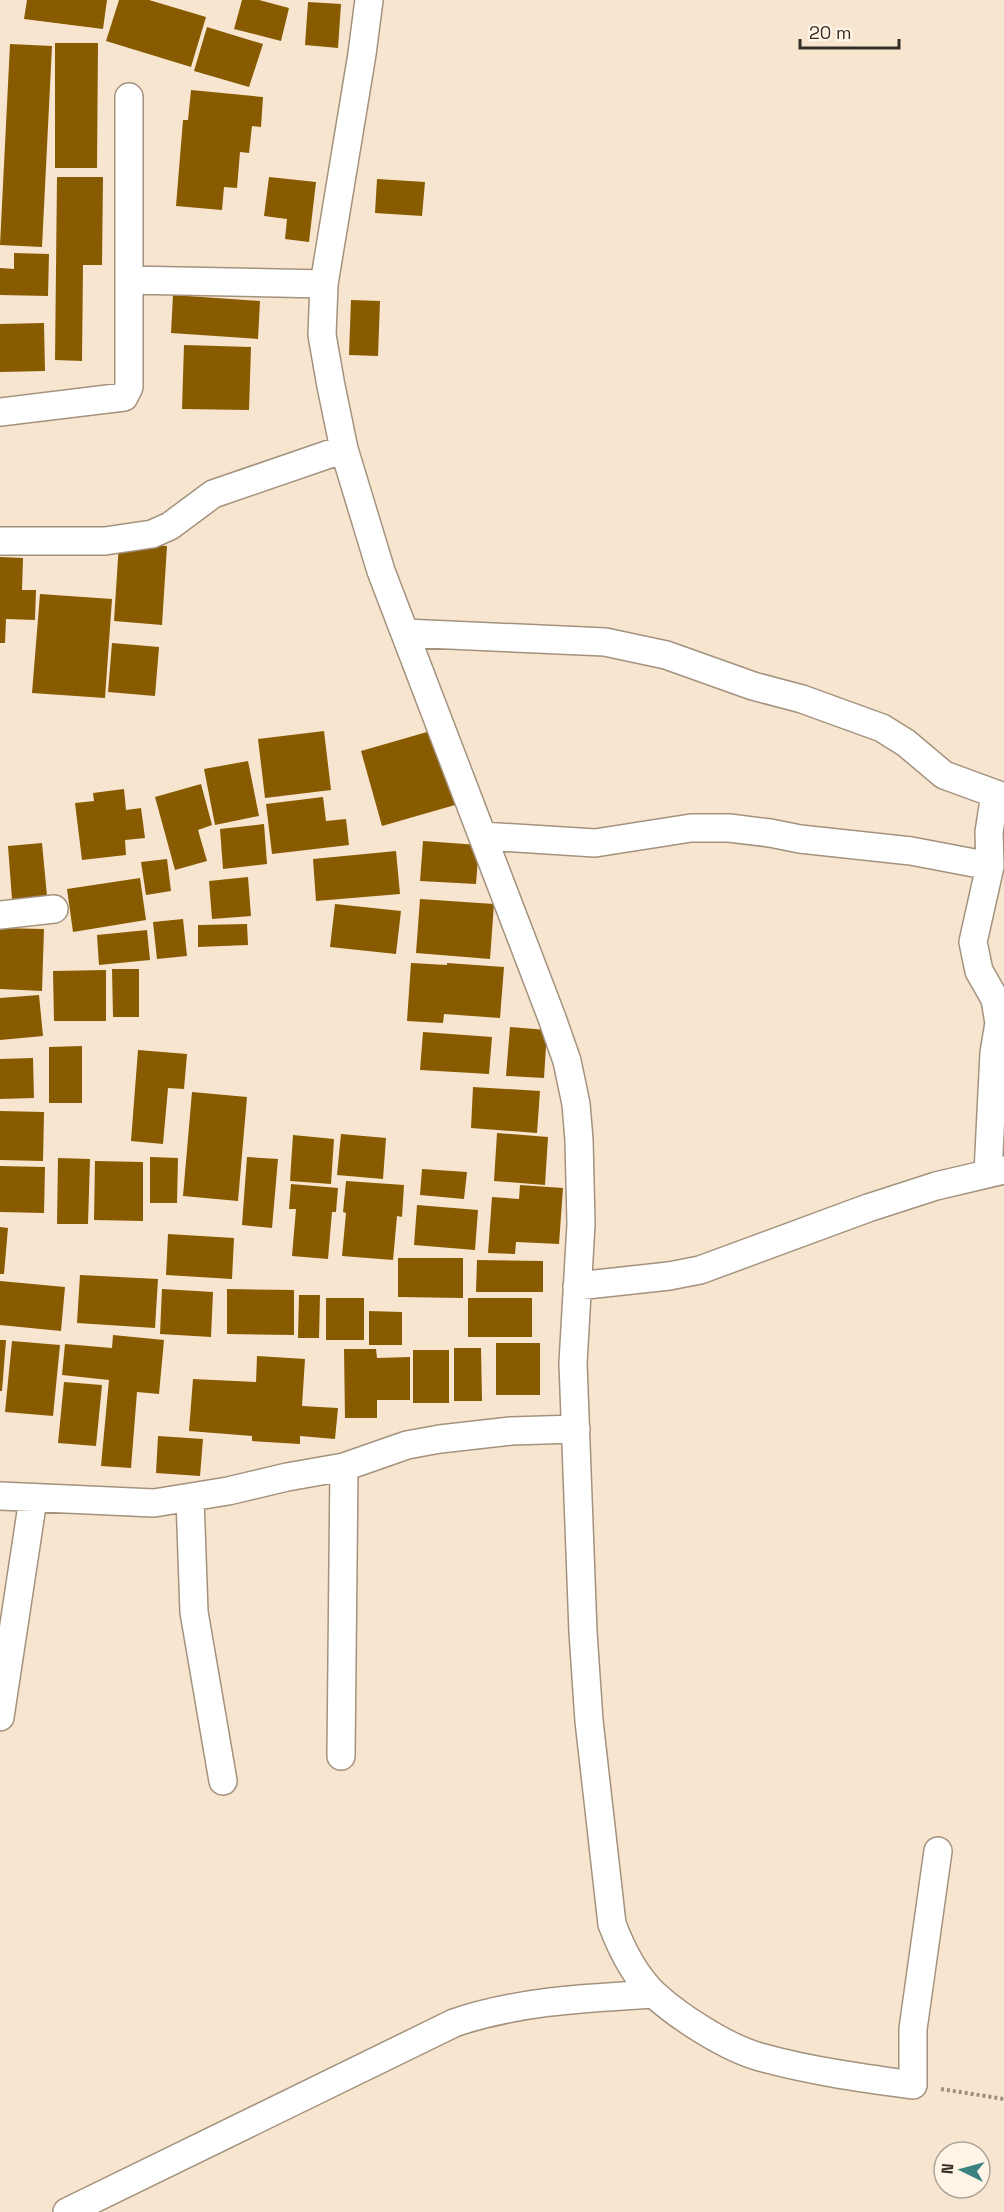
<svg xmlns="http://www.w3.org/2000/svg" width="1004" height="2212" font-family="'Space Grotesk',sans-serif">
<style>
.building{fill:#895b00}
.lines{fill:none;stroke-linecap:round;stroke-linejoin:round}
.minor-casing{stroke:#a3927d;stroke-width:30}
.path{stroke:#9c8f80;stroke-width:4;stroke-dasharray:3 3;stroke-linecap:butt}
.minor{stroke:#fff;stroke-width:27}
</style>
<rect width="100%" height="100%" fill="#f8e5cf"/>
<path class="building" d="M27 0H107L103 29 24 19Z
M119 0H149L206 17 191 67 106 41Z
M242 0H259L289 8 281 41 234 29Z
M308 2 341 4 338 48 305 45Z
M207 27 263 44 249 87 194 71Z
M55 43H98L97 168H55Z
M10 44 52 46 42 247 0 245Z
M191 90 263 97 261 127 252 126 249 153 240 152 237 188 224 187 222 210 176 206 183 120H188Z
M57 177H103L102 265H83L82 361 55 360Z
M269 177 316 182 309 242 285 239 287 219 264 216Z
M377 179 425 182 422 216 375 213Z
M14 253 49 254 48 296 0 295V268L14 269Z
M173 295 260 301 258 339 171 333Z
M351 300 380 301 378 356 349 355Z
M44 323 45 371 0 372V324Z
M184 345 251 347 249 410 182 409Z
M119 543 167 546 162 625 114 621Z
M0 557 23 558 22 590H36L35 620 6 619 5 643H0Z
M40 594 112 599 105 698 32 693Z
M112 643 159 647 155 696 108 692Z
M434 730 455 805 382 826 361 751Z
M324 731 331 790 265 798 258 739Z
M248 761 259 816 215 825 204 769Z
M201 784 212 825 198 830 207 861 175 870 155 797Z
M124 789 126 810 141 808 145 838 125 840 126 855 82 860 75 803 94 801 93 793Z
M323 797 326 821 346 819 349 845 272 854 266 804Z
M264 824 267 864 223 869 220 829Z
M423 841 479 845 476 884 420 881Z
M42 843 47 896 12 899 8 846Z
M396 851 400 894 316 901 313 859Z
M167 859 171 891 146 895 141 862Z
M248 877 251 916 212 919 209 881Z
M140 878 146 920 73 932 67 889Z
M420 899 494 904 490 959 416 953Z
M335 904 401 911 396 954 330 947Z
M183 919 187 956 157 959 153 922Z
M247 924 248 945 198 947V925Z
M0 928 44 929 42 991 0 989Z
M147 930 150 960 99 965 97 935Z
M411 963 447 965V963L504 967 500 1018 444 1014 443 1023 407 1021Z
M112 969H139V1017H113Z
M106 970V1021H54L53 971Z
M39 995 43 1036 0 1040V998Z
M510 1027 547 1030 544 1078 506 1076Z
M423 1032 492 1037 489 1074 420 1070Z
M82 1046V1103H49V1047Z
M138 1050 187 1054 184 1089 168 1088 163 1144 131 1141Z
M33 1058 34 1098 0 1099V1059Z
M473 1087 540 1091 537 1133 471 1128Z
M192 1092 247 1097 238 1201 183 1196Z
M0 1111 44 1112 43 1161 0 1160Z
M497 1133 548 1137 545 1185 494 1181Z
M341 1134 386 1138 383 1179 337 1175Z
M293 1135 334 1139 331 1184 290 1181Z
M150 1157 178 1158 177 1203H150Z
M247 1157 278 1159 272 1228 242 1225Z
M58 1158 90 1159 88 1224H57Z
M95 1161 143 1162V1221L94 1220Z
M0 1166 45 1167 44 1213 0 1212Z
M422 1169 467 1172 464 1199 420 1195Z
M346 1181 404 1185 402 1217 397 1216 393 1260 342 1256 346 1213 343 1212Z
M291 1184 338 1188 336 1212H332L328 1259 292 1256 296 1209H289Z
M520 1185 563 1188 559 1244 516 1242 515 1254 488 1253 492 1197 519 1199Z
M417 1205 478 1210 475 1250 414 1245Z
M0 1227 8 1228 4 1274H0Z
M168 1234 234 1238 232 1279 166 1275Z
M398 1258H463V1298L398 1297Z
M477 1260 543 1261V1292H476Z
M80 1275 158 1279 155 1328 77 1323Z
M0 1281 65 1287 61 1331 0 1325Z
M162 1289 213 1292 211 1337 160 1334Z
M227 1289 294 1290V1335L227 1334Z
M299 1295H320L319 1338H298Z
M326 1298H364V1340H326Z
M468 1298H532V1337H468Z
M369 1311 402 1312V1345H369Z
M113 1335 164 1340 159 1394 137 1392 131 1468 101 1466 109 1380 62 1375 65 1344 112 1348Z
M0 1340H6L2 1391H0Z
M12 1341 60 1345 53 1416 5 1412Z
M496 1343H540V1395H496Z
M454 1348H481L482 1401H454Z
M344 1349H376L377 1358 410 1357V1400H377V1418H345Z
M413 1350H449V1403H413Z
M257 1356 305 1359 302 1406 338 1408 335 1439 300 1436V1444L252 1441V1436L189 1431 193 1379 256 1382Z
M64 1382 102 1385 96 1446 58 1443Z
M158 1436 203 1439 200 1476 156 1473Z"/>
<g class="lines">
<g class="minor-casing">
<path id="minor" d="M369 0 362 54 324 284 322 335 331 386 344 449 381 571 552 1018 567 1061 576 1104 579 1140 581 1224 573 1363 583 1632 589 1721 612 1924C621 1948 634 1975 654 1994 679 2017 727 2048 760 2057 810 2071 862 2078 913 2085V2029L938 1851
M129 97V280
M0 412 124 397 129 387V280L324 284
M0 541H105L152 534 170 526 213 494 344 449
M405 633 605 642 666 655 753 686 802 699 882 728 906 743 944 775 1004 797
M483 836 595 843 691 828H729L770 833 800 839 911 851 990 866 973 942 979 971 995 999 999 1023 994 1053 988 1173
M990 866 989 832 995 794
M0 915 54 909
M577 1286 669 1276 700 1270 868 1208 936 1186 1004 1170
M0 1496 154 1503 228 1491 287 1477 344 1467 407 1445 440 1439 511 1431 576 1429
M190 1498 194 1612 223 1781
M0 1717 33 1499
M341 1756 344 1467
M67 2212 454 2023C518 2001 587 1998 653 1994"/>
</g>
<path class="path" d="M941 2089 1004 2099"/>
<use href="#minor" class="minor"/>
</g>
<g transform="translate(962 2170) rotate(275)"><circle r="28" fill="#fff4e6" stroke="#aea599" stroke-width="1.5"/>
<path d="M0-4.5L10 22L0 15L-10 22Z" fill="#3a8281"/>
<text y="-9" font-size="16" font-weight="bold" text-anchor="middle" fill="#352e26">N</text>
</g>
<path d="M800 39v9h99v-9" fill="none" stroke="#352e26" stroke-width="3"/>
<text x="809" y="39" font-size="18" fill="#352e26" stroke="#fff4e6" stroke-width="4.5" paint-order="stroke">20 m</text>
</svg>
